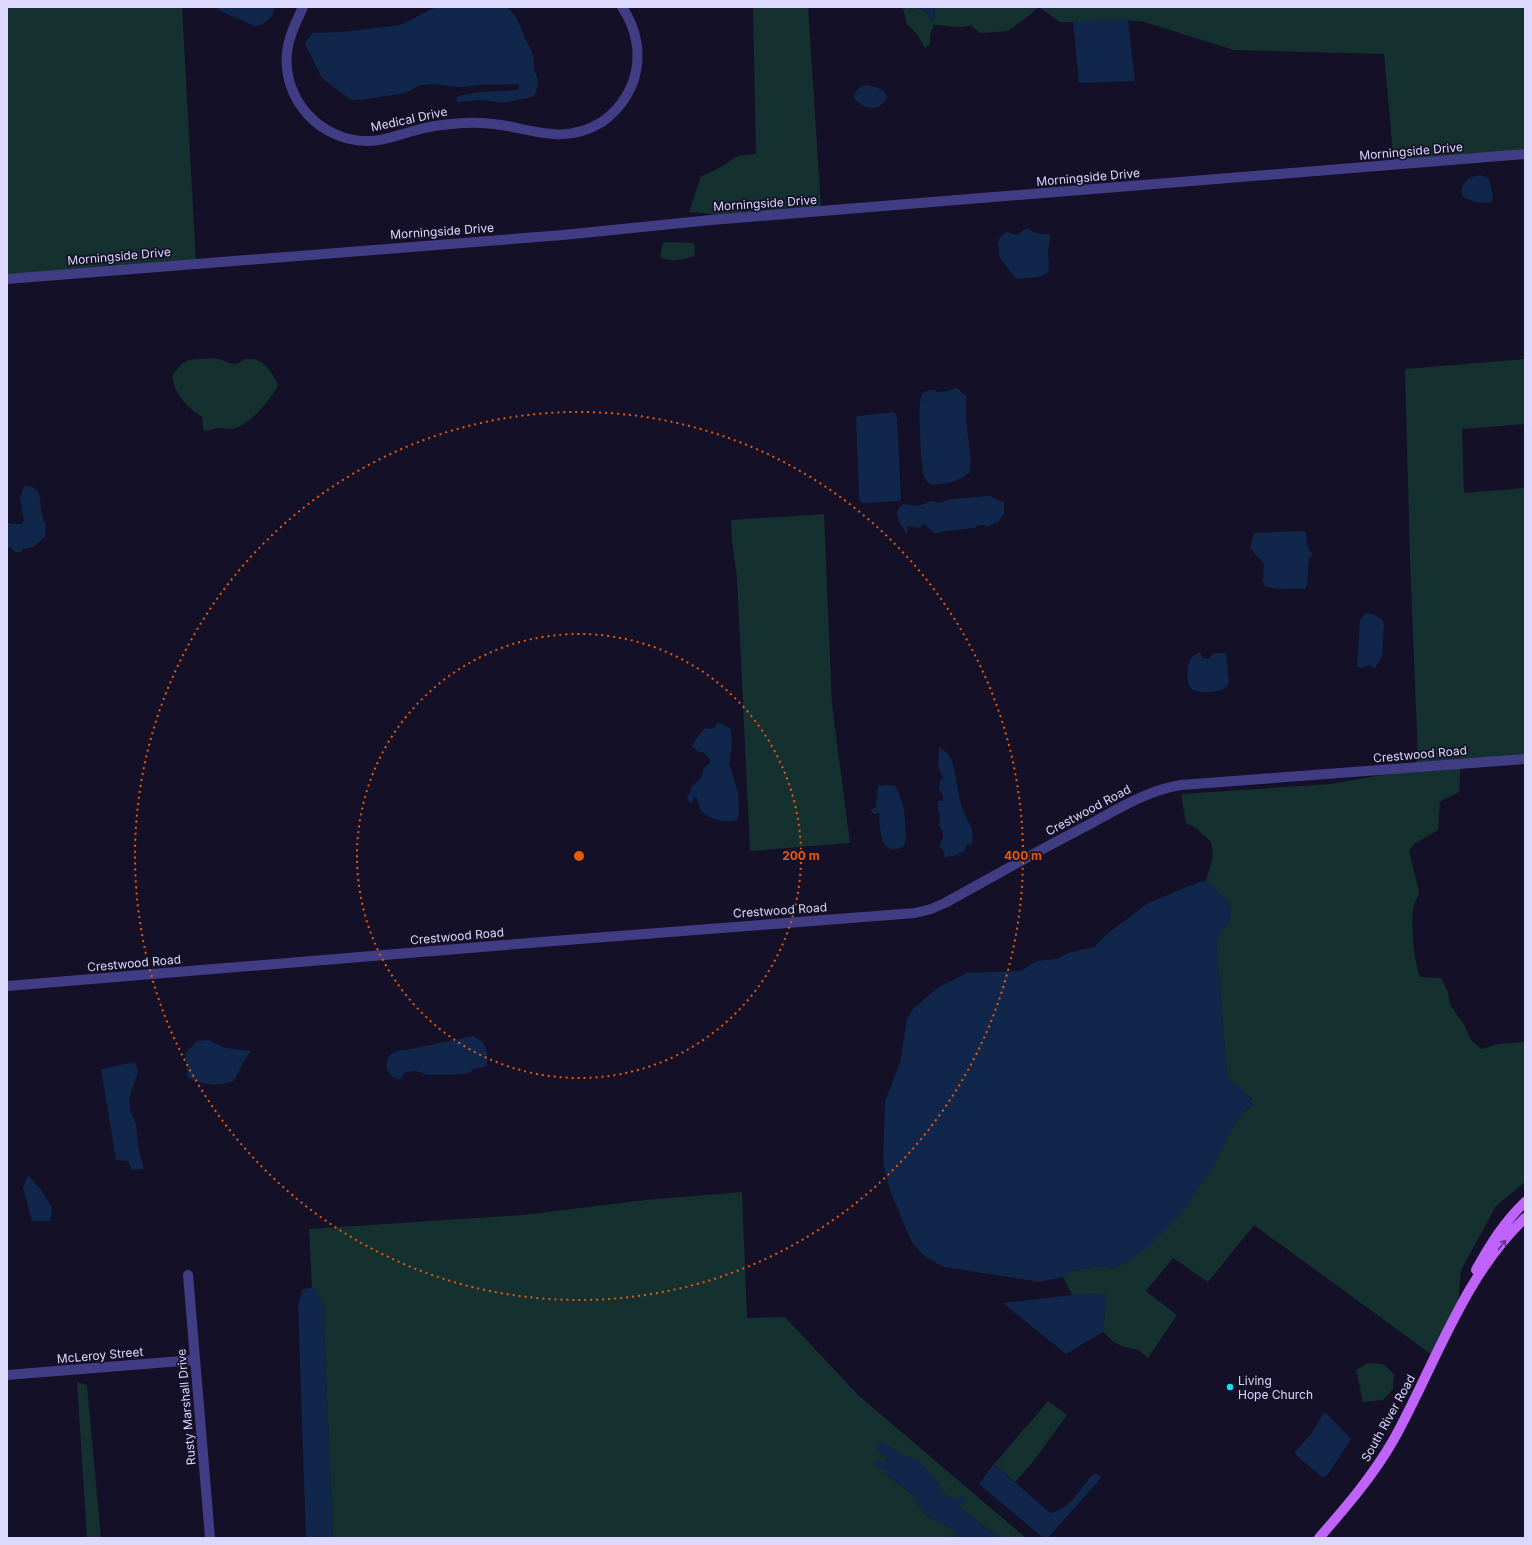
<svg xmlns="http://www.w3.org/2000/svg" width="1532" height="1545" font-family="Inter,sans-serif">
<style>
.green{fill:#143130}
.water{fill:#10274b}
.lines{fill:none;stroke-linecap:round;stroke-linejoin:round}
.minor{stroke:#403d84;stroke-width:10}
.major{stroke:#c063fa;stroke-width:10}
.oneway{stroke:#613586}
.ring{fill:none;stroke:#e8590c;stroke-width:2;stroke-dasharray:2 4}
.poi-dot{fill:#0be0f6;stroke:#141027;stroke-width:1.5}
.labels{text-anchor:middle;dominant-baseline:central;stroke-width:3.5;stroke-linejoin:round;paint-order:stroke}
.street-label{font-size:12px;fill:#dcd8fe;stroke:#141027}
.poi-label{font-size:12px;fill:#dcd8fe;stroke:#141027;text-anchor:start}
.centre{fill:#e8590c;stroke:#141027;stroke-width:2}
.ring-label{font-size:12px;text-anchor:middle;font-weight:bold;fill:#e8590c;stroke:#141027;stroke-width:3.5;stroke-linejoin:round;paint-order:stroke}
</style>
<rect width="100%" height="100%" fill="#141027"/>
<path class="green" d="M7 7H182L196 262 7 281Z
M753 7H808L821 207 712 217V214L689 212 701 176 716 170 738 156 756 154Z
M901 7C918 7 923 7 934 20L935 7H1038L1031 14 1008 31 980 33 971 25C959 30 947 25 934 25L930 34V44L925 48 916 33 907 24 904 12Z
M1039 7H1525V153L1394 164 1384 54 1234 50 1141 21 1108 20 1084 22H1060Z
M667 242 694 243 695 251 694 256C685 260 667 263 660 256L663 243Z
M197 359C204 359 212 358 219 359 224 360 228 364 233 364 239 365 242 359 247 359 264 357 272 373 278 385 271 400 247 428 231 429 227 429 222 428 218 428 214 428 210 431 206 431L203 429 202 417C186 406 176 397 172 376 180 365 183 360 197 359Z
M1525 359V424L1462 429 1464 493 1525 488V757L1461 761 1459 792C1453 796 1446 797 1440 802L1438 830 1414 844 1409 851 1419 892C1418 899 1413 904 1413 910 1411 928 1414 961 1420 977L1441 978 1448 992 1450 1005 1465 1026 1470 1039 1481 1049 1498 1044 1525 1042V1182L1496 1206 1461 1270 1458 1304 1432 1355 1254 1225 1208 1282 1173 1258 1146 1291 1177 1315 1148 1358 1138 1350 1124 1347 1114 1342 1103 1332 1106 1294 1072 1295 1063 1277 1068 1272 1097 1266 1114 1268 1209 1174 1233 1126 1244 1111 1249 1109 1252 1099 1227 1077 1216 938C1225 927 1238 915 1227 900 1225 897 1221 896 1219 894 1213 889 1213 885 1206 881L1213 856 1211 842 1196 828 1186 823 1181 794 1330 784 1411 770 1418 759 1410 560 1405 369Z
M824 514 832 705 850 843 750 851 737 577 732 542 731 520Z
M742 1192 747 1318 785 1317 858 1395 1026 1538H1000L959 1507 954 1498C942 1499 941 1487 935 1480 928 1472 917 1463 908 1458 901 1454 895 1452 890 1446L877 1452 884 1454 887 1462 885 1464 874 1460V1464L885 1470 887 1475C895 1482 905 1488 913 1496 919 1502 921 1511 928 1516 938 1523 954 1524 956 1538H333L323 1303 314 1289 312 1287 309 1229 523 1215 646 1200Z
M1368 1363 1383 1364 1394 1374 1393 1389 1383 1400 1363 1402 1356 1370Z
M77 1382 87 1385 101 1538H87Z
M1048 1401 1067 1415 1033 1462 1015 1482 994 1464C1002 1456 1006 1450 1013 1442 1024 1428 1037 1416 1048 1401Z"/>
<path class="water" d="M216 7H277L273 10V14C268 21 263 24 255 27L253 25 220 11Z
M436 7H506L515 15 532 53 534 61V69L538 81 536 93 532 97 503 103 481 100 459 102 456 101 458 96 480 92 517 90 519 87 518 84C505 85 493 84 480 85 473 85 466 87 459 87 446 86 434 83 422 85 414 87 411 91 405 93L367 99 352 100 348 98 322 78 307 48 305 42 313 33 342 32 401 25Z
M917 7H935L934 21H930L927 12Z
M1108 20H1128L1135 81 1079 83 1073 22Z
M866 85C874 87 885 88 887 97 885 100 883 103 881 105 872 112 859 105 854 98 855 91 858 87 866 85Z
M1481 175 1489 179 1493 197 1491 202 1478 203 1463 197C1459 189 1464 183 1469 178Z
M1028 229C1035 233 1041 235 1049 234 1052 239 1048 246 1048 252 1048 258 1050 265 1048 271 1045 279 1023 278 1016 279L1000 258 998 243 1000 237 1007 232 1016 235 1021 233 1023 230Z
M957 388 966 396V420L971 462 969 473C961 482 941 485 929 484 927 481 925 479 924 476 921 465 917 403 922 395 924 391 927 391 930 390H935L936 392 949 391 951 389Z
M894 412 897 418 901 499 899 501 864 503 860 501 859 497 856 418 857 416Z
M24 486C48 484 36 514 46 524L45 537 33 547 23 549 21 552 16 553 11 548H7V522L12 524H21L24 520 20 498Z
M991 496 993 498 1004 502V514L998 522 986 527 984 525H978L975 528 947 531 936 533H934L924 524 919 528 909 526 907 527 908 531 907 533C903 530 896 516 897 512 898 508 901 506 903 504L918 506 932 501 940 503 950 499Z
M1304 531 1306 533C1307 539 1306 548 1312 553V556L1309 558 1307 585 1305 589C1291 587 1278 592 1265 586L1263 580 1264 564 1250 548 1254 533Z
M1366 613C1373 613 1382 617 1384 624L1382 656 1375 668 1368 665 1362 668 1357 667 1360 620Z
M1200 652 1202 658 1209 659C1213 652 1218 653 1226 653L1229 683C1228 685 1226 687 1225 688 1218 693 1200 693 1193 690 1185 685 1186 664 1192 657 1194 655 1197 654 1200 652Z
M718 722 731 729 732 745 729 763 738 792 739 810 737 820C728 824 707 819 701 810 699 807 698 802 697 798L694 797 692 803 688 801 687 797 690 793 691 787 701 778 704 768 710 763V760L704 753 699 752 692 747 696 739 705 728 713 729Z
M939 747C942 750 947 752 949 755 956 768 957 789 961 804 963 813 969 821 972 830 973 835 972 840 972 845L969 844 966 845 965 851 953 856 943 857 945 853 939 846 943 837V831L939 826 940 815 938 810V801H943V795L939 790 940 781 943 777 938 767Z
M885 785 896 786 904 809 906 838 904 846C880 860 880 828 879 813L874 814 870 810 876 807 878 786Z
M1206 881C1213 885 1213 889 1219 894 1221 896 1225 897 1227 900 1238 916 1225 927 1216 939L1227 1077C1237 1085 1249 1093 1254 1105L1244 1111 1233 1126 1209 1174 1178 1217 1148 1247 1126 1263 1114 1268 1097 1266 1068 1272 1063 1277 1040 1282 944 1267 924 1256 912 1243 890 1190 883 1163 885 1101 900 1063 907 1019 913 1009 940 986 967 973 1021 971 1037 961 1057 959 1068 953 1094 947 1106 935 1148 903 1199 882Z
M473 1036C487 1042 488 1052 487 1066L474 1069 467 1074 429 1075 416 1071 405 1072 400 1080C381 1076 381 1049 406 1050Z
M209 1040 225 1048 251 1051 244 1061 234 1081C214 1087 207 1085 188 1078L185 1053 197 1041Z
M135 1062 138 1071 129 1099 131 1112 136 1124 138 1147 144 1169 132 1170 128 1161 116 1160 101 1069Z
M28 1175 41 1190 52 1208 50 1221H32L23 1188Z
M312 1287 314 1288 323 1303 333 1538H306L298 1306 302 1290Z
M1106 1294 1103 1332 1066 1354 1003 1303 1072 1295Z
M1326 1413 1351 1439 1327 1476 1322 1477 1296 1455 1295 1452 1311 1434 1323 1414Z
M883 1441C894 1449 902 1458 917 1458 923 1466 930 1472 935 1480 939 1486 941 1493 948 1497 954 1500 960 1495 966 1498V1502L958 1505 959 1507 1000 1538H956C954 1524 938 1523 928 1516 921 1511 919 1502 913 1496 905 1488 895 1482 886 1475L885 1470 874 1464V1460L885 1464 887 1462 884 1454 877 1452 876 1448 879 1443Z
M994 1464 1050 1513C1069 1510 1081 1488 1093 1474H1098L1101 1478 1048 1538 1041 1536 979 1484Z"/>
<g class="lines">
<path class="minor" d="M303 7C296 22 289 36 287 52 282 100 321 142 369 141 384 141 398 135 413 131 429 126 446 124 463 123 481 122 500 124 517 128 549 135 572 140 602 122 616 112 627 98 633 82 642 56 637 29 622 7
M7 279 563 235 711 220 1525 154
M7 986 554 941 915 913 931 909 945 903C994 876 1043 848 1092 823 1121 807 1149 790 1181 785L1525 759
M188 1275 210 1538
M7 1375 194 1360"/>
<path class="major" d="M1476 1270C1490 1245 1504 1222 1525 1202
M1319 1538C1346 1507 1373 1476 1394 1439 1434 1367 1464 1275 1525 1218"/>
</g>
<defs><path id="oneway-shaft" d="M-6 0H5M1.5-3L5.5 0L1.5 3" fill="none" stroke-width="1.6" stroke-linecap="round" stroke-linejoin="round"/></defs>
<use class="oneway" href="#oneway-shaft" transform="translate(1502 1245) rotate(-52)"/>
<g class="ring">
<circle cx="579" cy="856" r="222"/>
<circle cx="579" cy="856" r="444"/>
</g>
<circle class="poi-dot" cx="1230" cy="1387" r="4"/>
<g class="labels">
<g class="street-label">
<text transform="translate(409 119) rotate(-12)">Medical Drive</text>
<text transform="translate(1411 151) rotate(-5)">Morningside Drive</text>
<text transform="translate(1088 177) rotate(-5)">Morningside Drive</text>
<text transform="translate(765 203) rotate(-4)">Morningside Drive</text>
<text transform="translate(442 231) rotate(-4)">Morningside Drive</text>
<text transform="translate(119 256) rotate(-5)">Morningside Drive</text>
<text transform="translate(1420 754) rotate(-5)">Crestwood Road</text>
<text transform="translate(1088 810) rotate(-28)">Crestwood Road</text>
<text transform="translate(780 910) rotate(-4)">Crestwood Road</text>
<text transform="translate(457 936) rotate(-5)">Crestwood Road</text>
<text transform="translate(134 963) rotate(-5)">Crestwood Road</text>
<text transform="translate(100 1355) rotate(-5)">McLeroy Street</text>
<text transform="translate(186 1407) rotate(-95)">Rusty Marshall Drive</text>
<text transform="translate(1388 1418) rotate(-61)">South River Road</text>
</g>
<g class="poi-label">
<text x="1238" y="1380">Living<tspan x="1238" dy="14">Hope Church</tspan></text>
</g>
</g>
<circle cx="579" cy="856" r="6" class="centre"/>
<g class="ring-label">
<text x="801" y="860">200 m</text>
<text x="1023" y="860">400 m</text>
</g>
<rect width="1532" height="1545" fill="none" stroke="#dcd8fe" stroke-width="16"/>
</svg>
